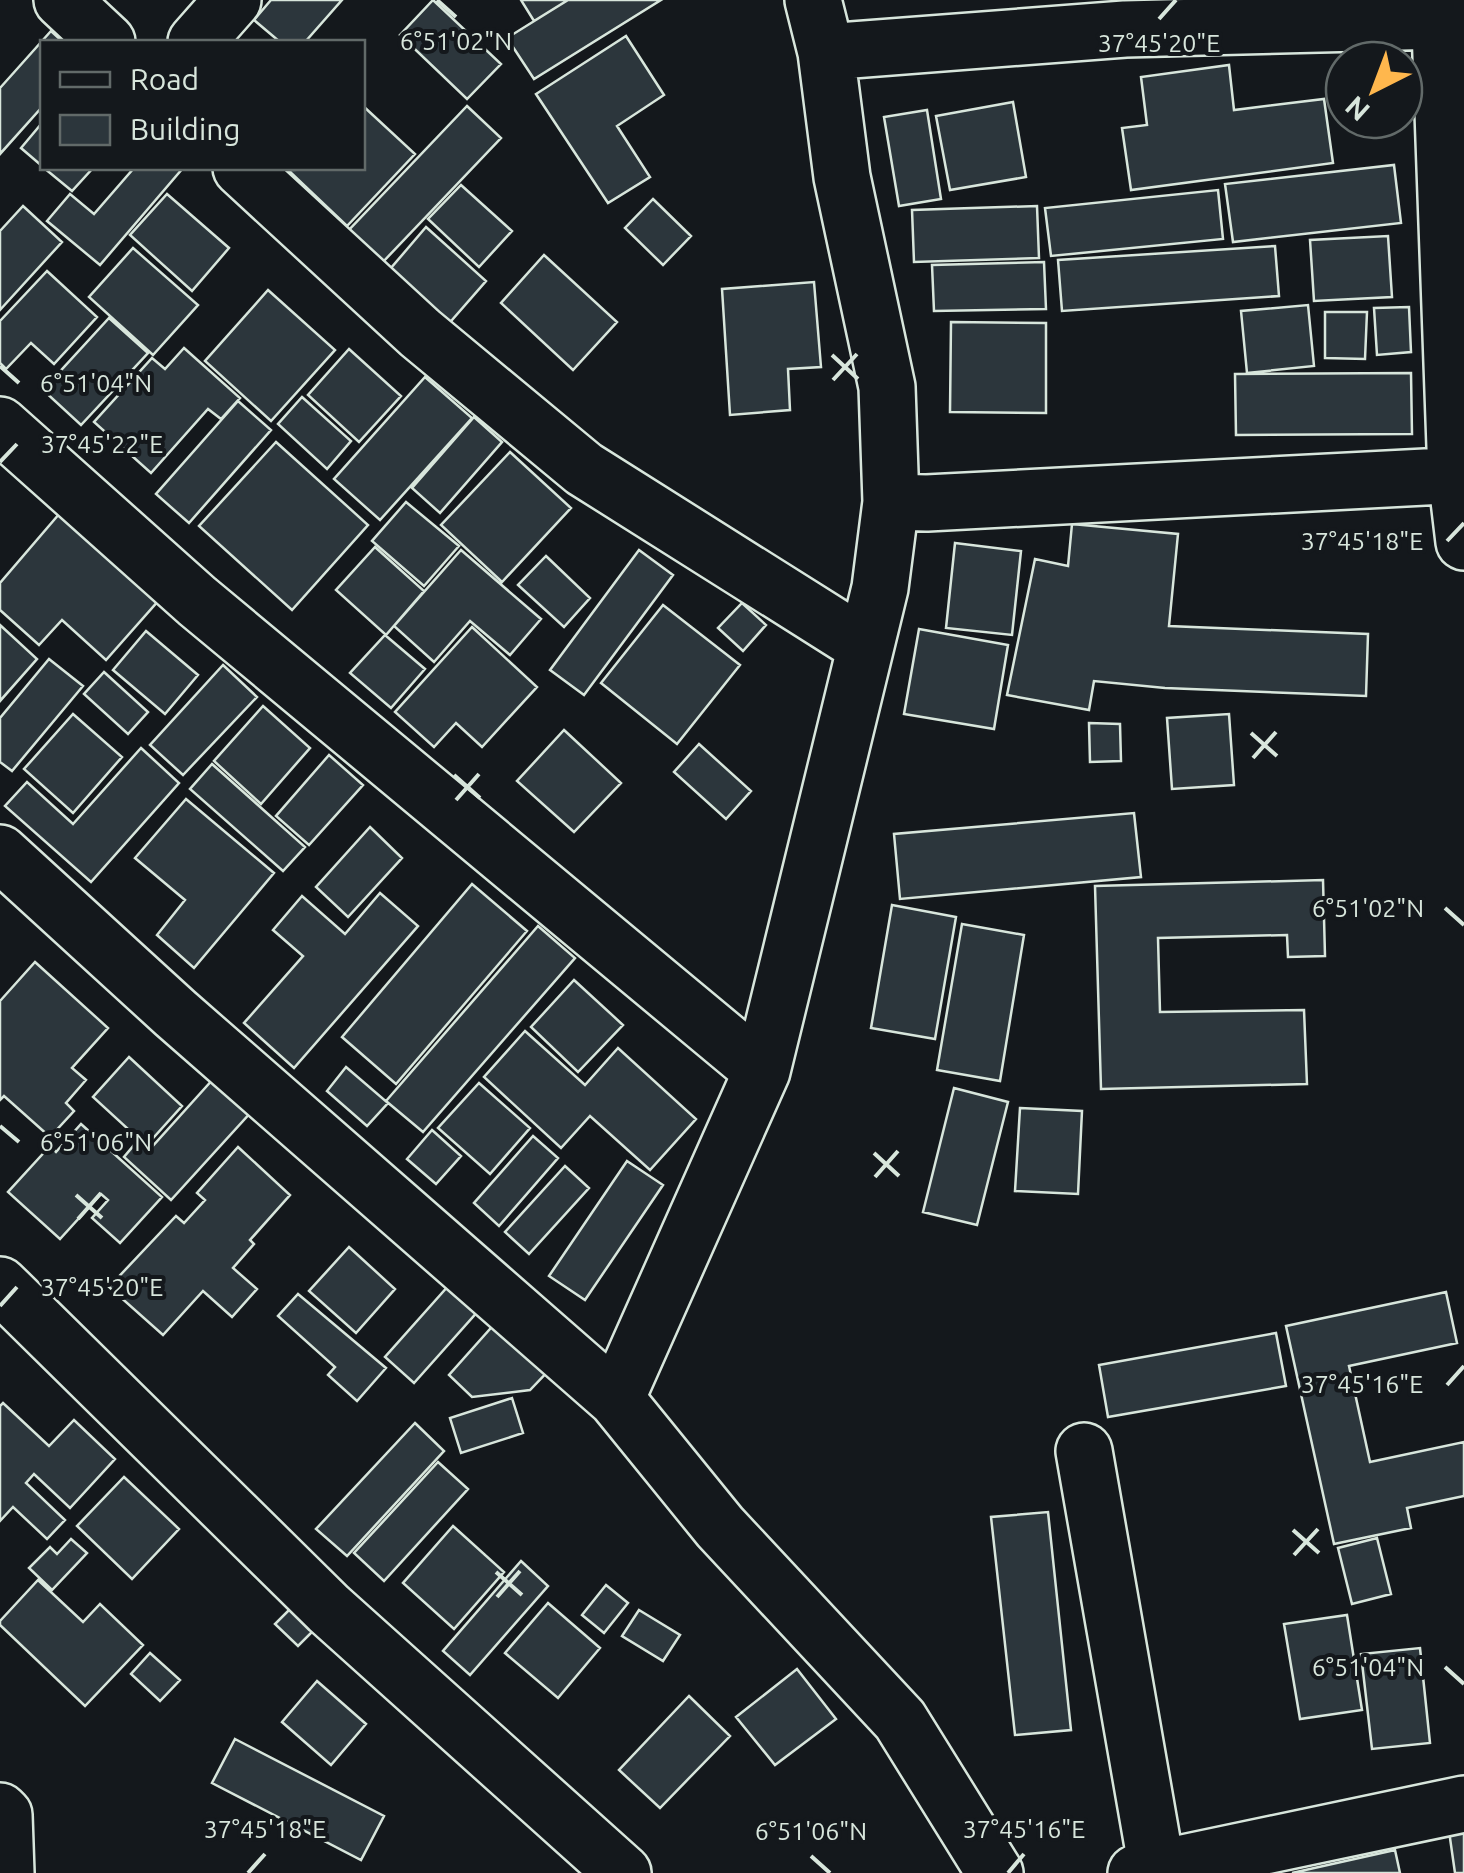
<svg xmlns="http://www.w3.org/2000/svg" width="1464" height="1873" font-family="Ubuntu,sans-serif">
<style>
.building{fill:#2c363c;stroke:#d8e6dc;stroke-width:2.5}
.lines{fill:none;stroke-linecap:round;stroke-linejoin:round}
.minor-casing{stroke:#d8e6dc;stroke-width:60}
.minor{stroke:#14181c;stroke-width:55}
.ticks{fill:none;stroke:#d8e6dc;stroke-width:4}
.ticks-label{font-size:25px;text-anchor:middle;fill:#d8e6dc;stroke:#14181c;stroke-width:8;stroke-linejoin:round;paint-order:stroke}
</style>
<rect width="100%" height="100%" fill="#14181c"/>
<path class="building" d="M271 0H342L305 42H280L254 20Z
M433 0 501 64 467 99 400 35Z
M521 0H568L534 21Z
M568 0H661L534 79 507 38Z
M51 31 63 42H42V107L0 154V88Z
M626 36 664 95 617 126 650 177 608 203 536 94Z
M1229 65 1234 110 1324 99 1333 163 1131 190 1122 128 1147 125 1141 77Z
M1013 102 1026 177 950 190 936 116Z
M362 105 415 154 347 226 288 170 362 168Z
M467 106 501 138 381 264 347 232Z
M927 110 941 199 899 206 884 117Z
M42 123V166L21 148Z
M1394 165 1401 223 1233 242 1225 184Z
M44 168H93L72 191Z
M134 168H183L100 265 47 221 70 194 94 214Z
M461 185 512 231 479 267 428 219Z
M1218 190 1223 239 1051 256 1045 208Z
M167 194 229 248 192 291 130 235Z
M653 199 691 236 663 265 625 228Z
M23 206 62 242 0 310V231Z
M1037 206 1039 258 914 262 912 210Z
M426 227 486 281 445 328 385 275Z
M1388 236 1392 297 1314 301 1310 240Z
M1275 246 1279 296 1062 311 1058 260Z
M133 248 198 305 153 355 89 297Z
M544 255 617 322 573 370 501 303Z
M1044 262 1046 309 934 311 932 265Z
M47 271 97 317 54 364 31 343 6 369 0 363V321Z
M814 282 821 367 788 369 790 410 730 415 722 289Z
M268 290 335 350 271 421 205 361Z
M1308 305 1314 366 1247 373 1241 311Z
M1409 307 1411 352 1377 355 1374 308Z
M1325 312H1367L1365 359 1325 358Z
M109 318 148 353 81 425 43 390Z
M951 322 1046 323V413L950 412Z
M184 348 240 398 221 419 208 409 151 473 94 422 152 358 165 369Z
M349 349 401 396 359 442 308 395Z
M1411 373 1412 434 1236 435 1235 374Z
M425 377 472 418 380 520 334 479Z
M302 397 351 441 327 469 278 424Z
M238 401 271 430 189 523 156 494Z
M474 417 502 442 440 513 412 488Z
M276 442 368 525 292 610 199 526Z
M510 452 571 508 502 582 441 525Z
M406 502 459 546 424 586 372 541Z
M60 513 159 600 106 660 62 620 39 645 0 610V583Z
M1072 524 1178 534 1169 626 1368 634 1366 696 1165 688 1094 681 1089 710 1007 695 1035 559 1068 566Z
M955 543 1021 551 1012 635 946 628Z
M375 547 424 591 386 635 336 590Z
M461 550 541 619 510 655 470 621 434 662 394 626Z
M639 550 673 575 584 695 550 670Z
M546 556 590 598 564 627 518 585Z
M742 603 766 625 743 651 718 628Z
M663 605 740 665 677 744 601 683Z
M0 625 37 659 0 701Z
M472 627 537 687 482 747 456 723 434 747 395 712Z
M919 629 1008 645 994 729 904 714Z
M146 631 198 675 165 714 113 670Z
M385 635 425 669 391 708 350 673Z
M49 659 83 686 12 771 0 762V718Z
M223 665 257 697 183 775 150 745Z
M104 672 148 712 128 734 84 694Z
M263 706 310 748 261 804 214 761Z
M73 714 122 757 73 813 24 769Z
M1229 714 1234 785 1172 789 1167 718Z
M1089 723 1120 724 1121 761 1090 762Z
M564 730 621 783 574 832 517 781Z
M699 744 751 791 726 819 674 772Z
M141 748 179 783 91 882 5 806 27 782 73 824Z
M329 755 363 785 309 845 276 816Z
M212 764 305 847 283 871 190 789Z
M186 799 274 873 194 968 157 935 185 900 135 858Z
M1134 813 1141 877 900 899 894 834Z
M370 827 402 858 348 917 316 887Z
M1323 880 1325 956 1288 957 1287 935 1158 938 1160 1012 1304 1010 1307 1084 1101 1089 1095 886Z
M472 884 527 931 396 1084 342 1037Z
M380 893 418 926 294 1068 244 1023 303 956 273 930 302 896 345 934Z
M892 905 956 917 935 1039 871 1028Z
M962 924 1024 935 1000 1081 937 1070Z
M538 926 575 958 423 1132 386 1101Z
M35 962 108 1028 72 1068 86 1080 66 1103 74 1111 50 1137 4 1096 0 1100V1001Z
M574 980 623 1025 578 1072 531 1027Z
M525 1031 585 1085 618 1048 696 1119 650 1170 590 1116 561 1148 484 1077Z
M129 1057 182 1106 146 1146 150 1149 215 1077 252 1111 171 1200 124 1157 139 1139 93 1097Z
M346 1067 388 1103 367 1126 327 1091Z
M479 1083 530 1128 490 1174 438 1128Z
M954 1088 1008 1102 977 1225 923 1212Z
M1020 1108 1082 1111 1078 1194 1015 1191Z
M81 1124 162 1197 120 1243 92 1218 108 1200 101 1194 60 1239 8 1192 50 1146 56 1152Z
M432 1130 461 1156 436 1184 407 1159Z
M533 1136 558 1158 499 1226 474 1203Z
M238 1147 290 1195 250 1240 254 1244 233 1268 257 1289 232 1317 203 1291 163 1335 109 1287 176 1216 184 1223 205 1200 197 1193Z
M627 1161 663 1185 585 1300 549 1276Z
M565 1166 589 1188 529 1254 505 1232Z
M349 1247 395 1289 356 1333 309 1291Z
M450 1284 479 1310 414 1383 385 1357Z
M1446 1292 1457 1343 1349 1366 1370 1462 1464 1442V1496L1407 1508 1411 1528 1334 1544 1286 1326Z
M298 1294 386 1368 357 1401 328 1375 335 1367 278 1316Z
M498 1320 552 1367 530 1390 472 1397 449 1375Z
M1276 1333 1286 1386 1108 1417 1099 1365Z
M512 1398 523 1433 461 1453 450 1418Z
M3 1403 49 1446 74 1420 115 1459 70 1508 34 1474 26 1483 65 1520 47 1539 13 1507 0 1521V1406Z
M415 1423 444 1451 347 1556 316 1529Z
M438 1462 468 1489 384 1581 354 1553Z
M124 1477 179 1529 132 1579 77 1526Z
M1048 1512 1071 1730 1015 1735 991 1517Z
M453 1526 504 1572 454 1629 403 1583Z
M1377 1538 1391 1594 1352 1604 1338 1548Z
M71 1539 87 1553 52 1590 29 1568 50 1547 57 1554Z
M521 1561 548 1586 470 1675 443 1651Z
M38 1580 83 1622 100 1604 143 1645 85 1706 0 1625V1621Z
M606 1585 628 1603 604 1633 582 1615Z
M548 1603 600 1648 558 1698 505 1653Z
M295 1604 318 1626 298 1646 275 1624Z
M639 1610 680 1635 663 1661 622 1636Z
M1347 1615 1362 1710 1300 1719 1284 1624Z
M1420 1648 1430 1743 1372 1749 1361 1654Z
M150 1653 180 1680 160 1701 131 1674Z
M797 1669 836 1719 775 1765 736 1717Z
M317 1681 366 1724 331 1765 282 1722Z
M689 1696 730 1736 660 1808 619 1770Z
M235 1739 384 1816 361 1860 212 1783Z
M1464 1829V1873H1455L1449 1831Z
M1395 1850 1400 1873H1292Z"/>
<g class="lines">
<g class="minor-casing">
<path id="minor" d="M62 0 107 42
M813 0 826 52 842 177 887 387 891 502 880 588 762 1071 616 1399 720 1527 900 1720 995 1873
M1439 0 1456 475 1464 542
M196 42 233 0
M826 52 1125 29 1441 21
M241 168 420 333 584 469 865 646
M0 425 197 601 762 1071
M891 502 927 503 1464 475
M0 853 175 1013 616 1399
M0 1285 329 1609 623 1873
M1084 1451 1157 1869
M0 1811 4 1815 6 1873
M1136 1873 1464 1804"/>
</g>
<use href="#minor" class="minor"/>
</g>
<path class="ticks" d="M437 0 456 17M1159 19 1176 0M832 355 858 379M0 366 19 383M833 380 857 354M0 462 17 444M1447 541 1464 523M1251 733 1277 756M1253 758 1276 732M454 775 480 798M456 800 479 774M1445 908 1464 925M0 1126 19 1142M874 1153 899 1176M875 1177 898 1151M76 1195 102 1218M78 1219 101 1193M0 1306 17 1287M1447 1385 1464 1366M1293 1530 1319 1553M1294 1555 1318 1529M496 1572 522 1595M497 1597 520 1571M1445 1667 1464 1684M811 1856 830 1873M248 1873 265 1854M1008 1873 1024 1854"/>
<g class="ticks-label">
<text x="456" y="50">6°51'02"N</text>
<text x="1159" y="52">37°45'20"E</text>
<text x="96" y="392">6°51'04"N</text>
<text x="102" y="453">37°45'22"E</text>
<text x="1362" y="550">37°45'18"E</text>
<text x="1368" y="917">6°51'02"N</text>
<text x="96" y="1151">6°51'06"N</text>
<text x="102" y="1296">37°45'20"E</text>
<text x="1362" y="1393">37°45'16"E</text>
<text x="1368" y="1676">6°51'04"N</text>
<text x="265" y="1838">37°45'18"E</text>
<text x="1024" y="1838">37°45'16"E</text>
<text x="811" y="1840">6°51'06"N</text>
</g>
<rect x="40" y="40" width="325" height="130" fill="#14181c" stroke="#626a69" stroke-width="2.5"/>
<rect x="60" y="72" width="50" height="15" fill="#14181c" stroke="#626a69" stroke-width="2.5"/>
<text x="130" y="90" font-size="30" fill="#d8e6dc">Road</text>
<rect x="60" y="115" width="50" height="30" fill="#2c363c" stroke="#626a69" stroke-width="2.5"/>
<text x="130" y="140" font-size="30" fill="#d8e6dc">Building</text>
<g transform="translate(1374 90) rotate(222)"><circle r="48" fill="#14181c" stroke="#626a69" stroke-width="2.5"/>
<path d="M0-8L18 38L0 25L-18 38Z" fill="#ffb74d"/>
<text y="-15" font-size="28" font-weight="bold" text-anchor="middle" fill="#d8e6dc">N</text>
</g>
</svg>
